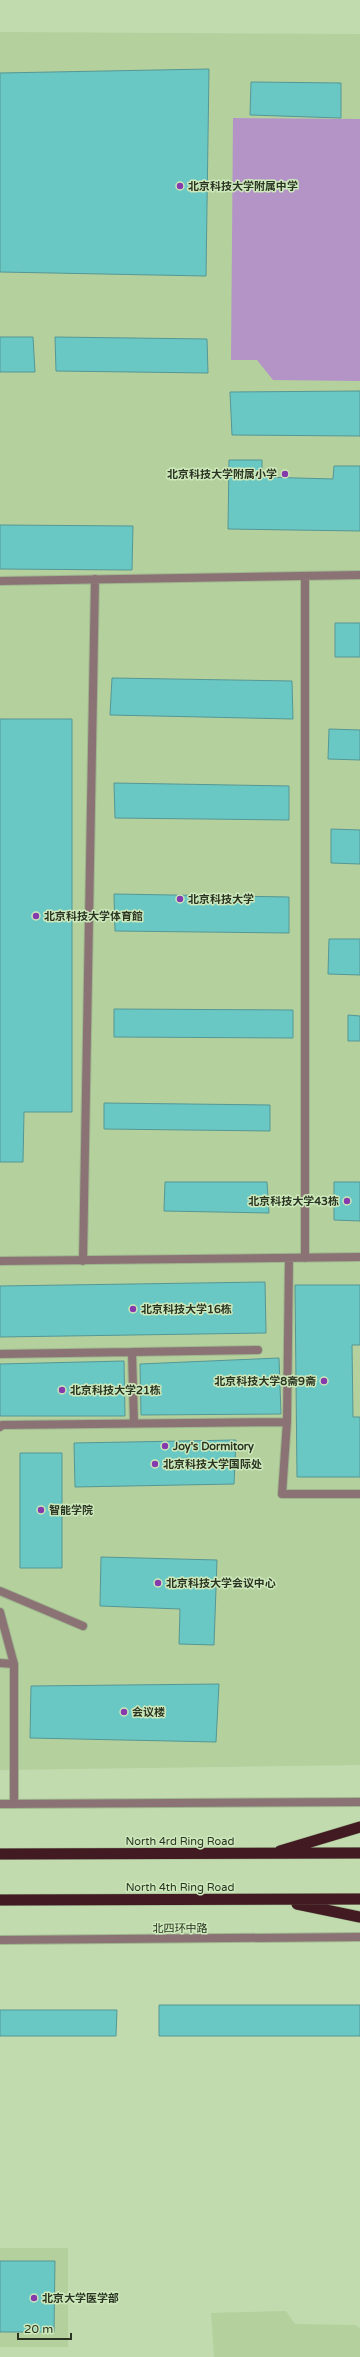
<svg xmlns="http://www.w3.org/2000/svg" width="360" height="2357" font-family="'Varela Round','Noto Sans SC',sans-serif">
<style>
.built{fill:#b3d09d}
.green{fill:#b494c7}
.building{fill:#69c8c4;stroke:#569795}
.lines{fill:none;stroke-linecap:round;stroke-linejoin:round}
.minor-casing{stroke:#a0b68f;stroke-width:10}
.tertiary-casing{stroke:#a0b68f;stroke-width:10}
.trunk-casing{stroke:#a0b68f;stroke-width:12}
.minor{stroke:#8b7375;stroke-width:8}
.tertiary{stroke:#8b7375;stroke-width:8}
.trunk{stroke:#421a22;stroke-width:11}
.poi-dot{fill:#863bac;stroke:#cee9bb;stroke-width:1.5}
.labels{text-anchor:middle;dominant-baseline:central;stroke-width:3;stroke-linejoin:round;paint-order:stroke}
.poi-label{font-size:11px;font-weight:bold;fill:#2a3422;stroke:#cee9bb;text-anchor:start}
.street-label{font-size:11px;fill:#2a3422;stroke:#cee9bb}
</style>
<rect width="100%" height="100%" fill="#c1dbae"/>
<path class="built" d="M0 32 360 34V1765L0 1770Z
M0 2248H68V2347H0Z
M286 2311 295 2324 355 2325 360 2328V2357H214L211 2313Z"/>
<path class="green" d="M233 118 360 119V381L273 380 257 360H231Z"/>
<path class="building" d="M209 69 206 276 0 272V73Z
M251 82 341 83V118L250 115Z
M0 337H33L35 372H0Z
M55 337 207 339 208 373 56 371Z
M360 391V436L232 435 230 392Z
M229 460H262V477L333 479 334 466H360V531L228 529Z
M0 525 133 526 132 570 0 569Z
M335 623H360V657H335Z
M112 678 292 681 293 719 110 715Z
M0 719H72V1112H24L23 1162H0Z
M329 729 360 730V760L328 759Z
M114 783 289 786V820L115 818Z
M331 829 360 830V864L331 863Z
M114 894 289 897V933L115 931Z
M329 939H360V975L328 974Z
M114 1009 293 1010V1038L114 1037Z
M348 1015 360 1016V1041H348Z
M104 1103 270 1105V1131L104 1129Z
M165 1182H267L269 1213 164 1211Z
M334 1182H360V1221L334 1220Z
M265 1282 266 1333 0 1337V1286Z
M295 1285H360V1345H352L353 1417H360V1477H297Z
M279 1358 281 1414 141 1415 140 1364Z
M124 1361 125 1416H0V1364Z
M236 1440 234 1484 75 1487 74 1443Z
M20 1453H62V1568H20Z
M101 1557 217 1560 214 1645 179 1644 180 1609 100 1606Z
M219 1684 216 1742 30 1738 31 1686Z
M159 2005H360V2036H159Z
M0 2010H117L116 2036H0Z
M0 2261H55L54 2332H0Z"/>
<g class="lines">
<g class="minor-casing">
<path id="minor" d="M305 576V1258
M0 581 360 575
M0 1261 360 1257
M83 1261 95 579
M0 1354 132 1352
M287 1422 282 1494H360
M134 1423 132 1352 258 1350
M0 1427 2 1425 287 1422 289 1258
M0 1591 83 1626
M0 1612 14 1664
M0 1663 14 1664V1804"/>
</g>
<g class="tertiary-casing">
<path id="tertiary" d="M0 1804 360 1802
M0 1940 360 1937"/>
</g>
<g class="trunk-casing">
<path id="trunk" d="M280 1851 360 1827
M0 1854 360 1853
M0 1900 360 1899
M297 1904 360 1917"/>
</g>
<use href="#minor" class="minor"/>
<use href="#tertiary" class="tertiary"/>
<use href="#trunk" class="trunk"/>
</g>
<g class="poi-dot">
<circle cx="180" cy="186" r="4"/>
<circle cx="285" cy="474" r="4"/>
<circle cx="180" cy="899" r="4"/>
<circle cx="36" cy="916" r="4"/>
<circle cx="347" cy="1201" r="4"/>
<circle cx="133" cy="1309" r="4"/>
<circle cx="324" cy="1381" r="4"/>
<circle cx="62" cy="1390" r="4"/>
<circle cx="165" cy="1446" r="4"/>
<circle cx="155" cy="1464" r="4"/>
<circle cx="41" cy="1510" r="4"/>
<circle cx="158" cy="1583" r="4"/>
<circle cx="124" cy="1712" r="4"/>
<circle cx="34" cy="2298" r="4"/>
</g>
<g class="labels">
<g class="poi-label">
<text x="188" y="186">北京科技大学附属中学</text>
<text x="277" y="474" text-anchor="end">北京科技大学附属小学</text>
<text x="188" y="899">北京科技大学</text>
<text x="44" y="916">北京科技大学体育館</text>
<text x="339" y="1201" text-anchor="end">北京科技大学43栋</text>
<text x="141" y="1309">北京科技大学16栋</text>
<text x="316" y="1381" text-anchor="end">北京科技大学8斋9斋</text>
<text x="70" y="1390">北京科技大学21栋</text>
<text x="173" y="1446">Joy's Dormitory</text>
<text x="163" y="1464">北京科技大学国际处</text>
<text x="49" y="1510">智能学院</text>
<text x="166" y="1583">北京科技大学会议中心</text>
<text x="132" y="1712">会议楼</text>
<text x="42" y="2298">北京大学医学部</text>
</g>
<g class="street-label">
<text x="180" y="1841">North 4rd Ring Road</text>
<text x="180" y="1887">North 4th Ring Road</text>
<text x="180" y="1928">北四环中路</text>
</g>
</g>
<path d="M18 2333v6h53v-6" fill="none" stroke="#2a3422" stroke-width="2"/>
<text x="24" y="2333" font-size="12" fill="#2a3422" stroke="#cee9bb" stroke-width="3" paint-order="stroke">20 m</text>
</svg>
